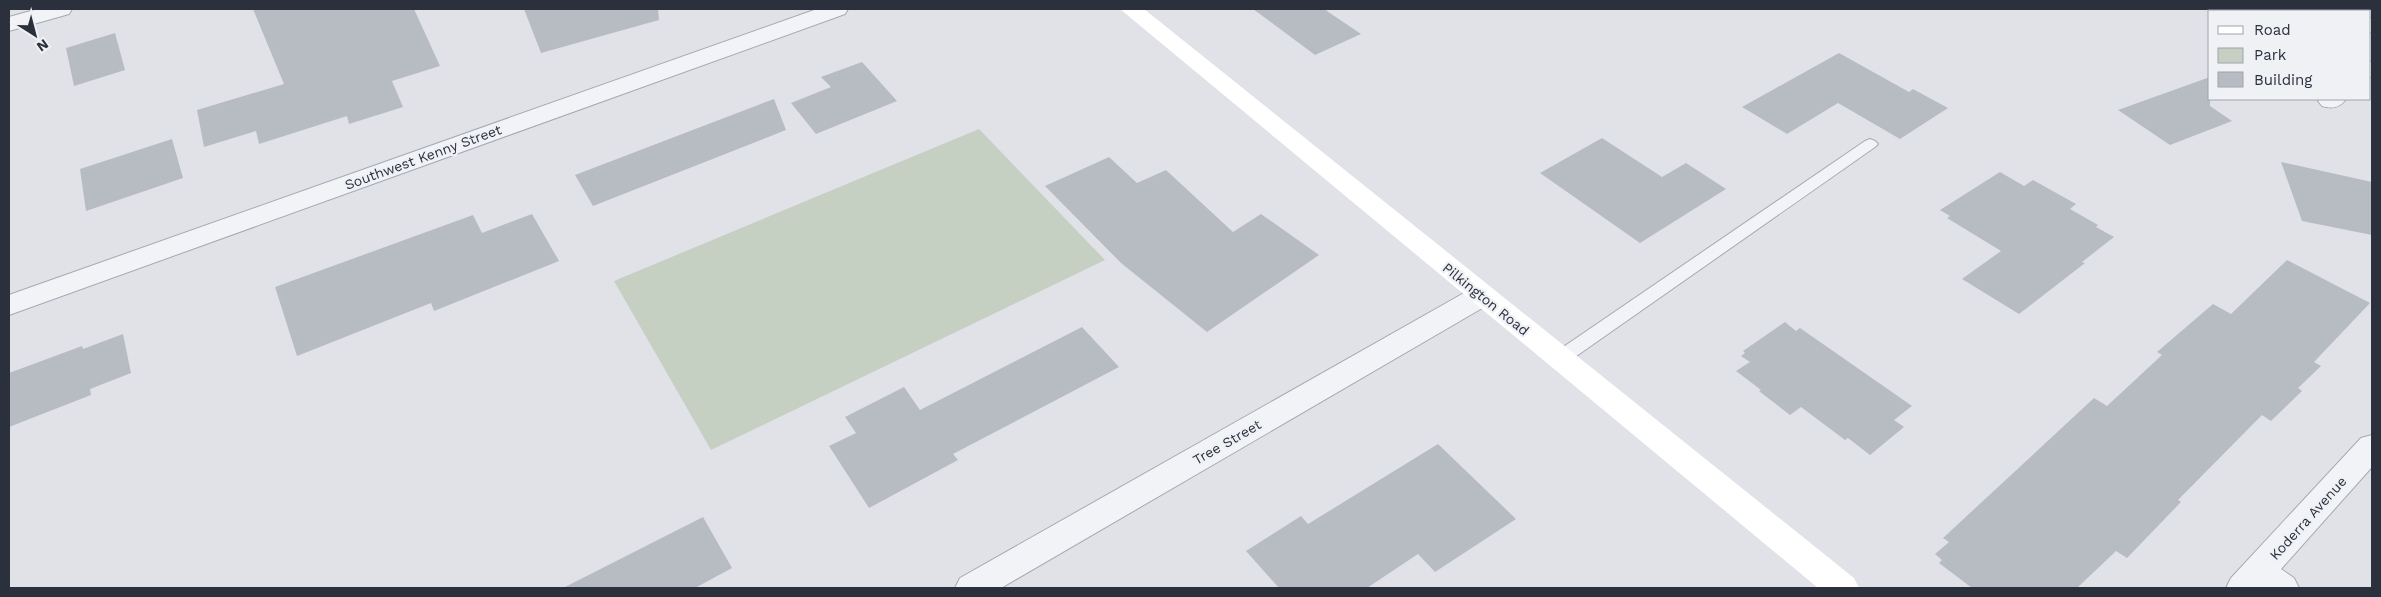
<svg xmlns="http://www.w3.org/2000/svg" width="2381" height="597" font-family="'Work Sans',sans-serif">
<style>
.green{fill:#c5d0c2}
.building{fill:#b7bcc3}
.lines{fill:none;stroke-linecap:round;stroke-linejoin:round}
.lane-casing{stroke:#a6a9b1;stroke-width:2}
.street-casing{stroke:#a6a9b1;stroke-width:2}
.lane{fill:#f2f3f6;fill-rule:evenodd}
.street{fill:#f2f3f6;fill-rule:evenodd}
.secondary{fill:#fff;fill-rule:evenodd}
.labels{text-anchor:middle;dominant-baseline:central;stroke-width:4.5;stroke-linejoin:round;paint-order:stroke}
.street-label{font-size:14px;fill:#2a313d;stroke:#eff1f5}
</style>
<rect width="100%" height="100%" fill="#e0e2e7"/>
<path class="green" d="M979 129 1105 260 711 450 614 281Z"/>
<path class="building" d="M253 9H414L440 66 392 81 403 107 349 124 347 116 259 144 256 131 204 147 197 110 284 84Z
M524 9H658L659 20 541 53Z
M1253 9H1324L1361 34 1315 55Z
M115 33 125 70 74 86 66 48Z
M1839 53 1909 92 1913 89 1948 108 1900 139 1838 103 1787 134 1742 107Z
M862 62 897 101 816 134 791 103 831 87 821 77Z
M2210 77V106L2232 121 2170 145 2118 110Z
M774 99 786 130 593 206 575 175Z
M1602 138 1662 177 1686 163 1726 189 1640 243 1540 173Z
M172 139 183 178 86 211 80 169Z
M1109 157 1137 183 1166 170 1233 232 1261 214 1319 255 1207 332 1121 263 1045 186Z
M2281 162 2372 182V235L2302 221Z
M2000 172 2024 186 2033 180 2076 204 2070 209 2098 225 2096 227 2114 237 2082 262 2085 263 2019 314 1962 279 2001 251 1947 218 1950 216 1940 210Z
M532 214 559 261 434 311 431 303 297 356 275 287 473 215 482 233Z
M2287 260 2370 303 2314 362 2321 366 2298 388 2302 391 2271 421 2262 415 2178 500 2181 502 2127 558 2116 551 2077 588H1972L1939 563 1942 560 1935 554 1949 542 1943 538 2094 398 2107 406 2162 355 2157 352 2213 304 2231 314Z
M1785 322 1796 331 1800 328 1912 406 1894 420 1904 427 1870 455 1848 438 1845 440 1801 407 1790 415 1759 391 1761 390 1736 371 1750 362 1741 356 1745 353 1743 351Z
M1082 327 1119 367 953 454 958 460 869 508 829 446 856 433 845 417 904 387 920 410Z
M123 334 131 373 90 389 91 395 9 427V373L82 346 83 349Z
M1438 444 1516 519 1435 572 1418 554 1367 588H1279L1246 551 1301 516 1308 524Z
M703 517 732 568 695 588H563Z"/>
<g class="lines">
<g class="lane-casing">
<path id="lane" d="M1870 139 1875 141 1878 144 1875 147 1565 364 1559 366 1553 364 1550 359 1553 354 1865 141Z"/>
</g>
<g class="street-casing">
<path id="street" d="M38 9H72L69 14 9 31V17Z
M817 9H848L845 14 9 315V295Z
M2323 9H2349L2351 11H2325Z
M2370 18 2372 19V33L2370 32Z
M2372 61V76L2370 77V62Z
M2320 99H2346C2340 108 2332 109 2322 106L2318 101Z
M1481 286 1491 289 1495 296 1491 303 1001 588H955L960 578 1471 289Z
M2372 435V467L2281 569 2294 578 2299 588H2226L2231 578 2361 438Z"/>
</g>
<use href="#lane" class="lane"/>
<use href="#street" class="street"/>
<path class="secondary" d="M1120 9H1144L1854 578 1859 588H1818Z"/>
</g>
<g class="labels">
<g class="street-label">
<text transform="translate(423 157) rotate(-20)">Southwest Kenny Street</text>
<text transform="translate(1486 299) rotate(39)">Pilkington Road</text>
<text transform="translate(1227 442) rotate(-30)">Tree Street</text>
<text transform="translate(2308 518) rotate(-48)">Koderra Avenue</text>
</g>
</g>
<rect width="2381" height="597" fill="none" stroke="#2a313d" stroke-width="20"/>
<rect x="2208" y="10" width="162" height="90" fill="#eff1f5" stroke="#a0a4ab"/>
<rect x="2218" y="26" width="25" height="8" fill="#ffffff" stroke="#a0a4ab"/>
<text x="2254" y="35" font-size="15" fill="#2a313d">Road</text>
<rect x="2218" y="48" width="25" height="15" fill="#c5d0c2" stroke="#a0a4ab"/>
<text x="2254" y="60" font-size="15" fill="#2a313d">Park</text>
<rect x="2218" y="72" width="25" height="15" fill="#b7bcc3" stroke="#a0a4ab"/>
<text x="2254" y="85" font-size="15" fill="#2a313d">Building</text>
<g transform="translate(35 35) rotate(144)" stroke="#eff1f5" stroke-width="4" paint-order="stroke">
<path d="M0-4L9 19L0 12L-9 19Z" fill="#2a313d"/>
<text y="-8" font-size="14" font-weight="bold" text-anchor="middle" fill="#2a313d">N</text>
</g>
</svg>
